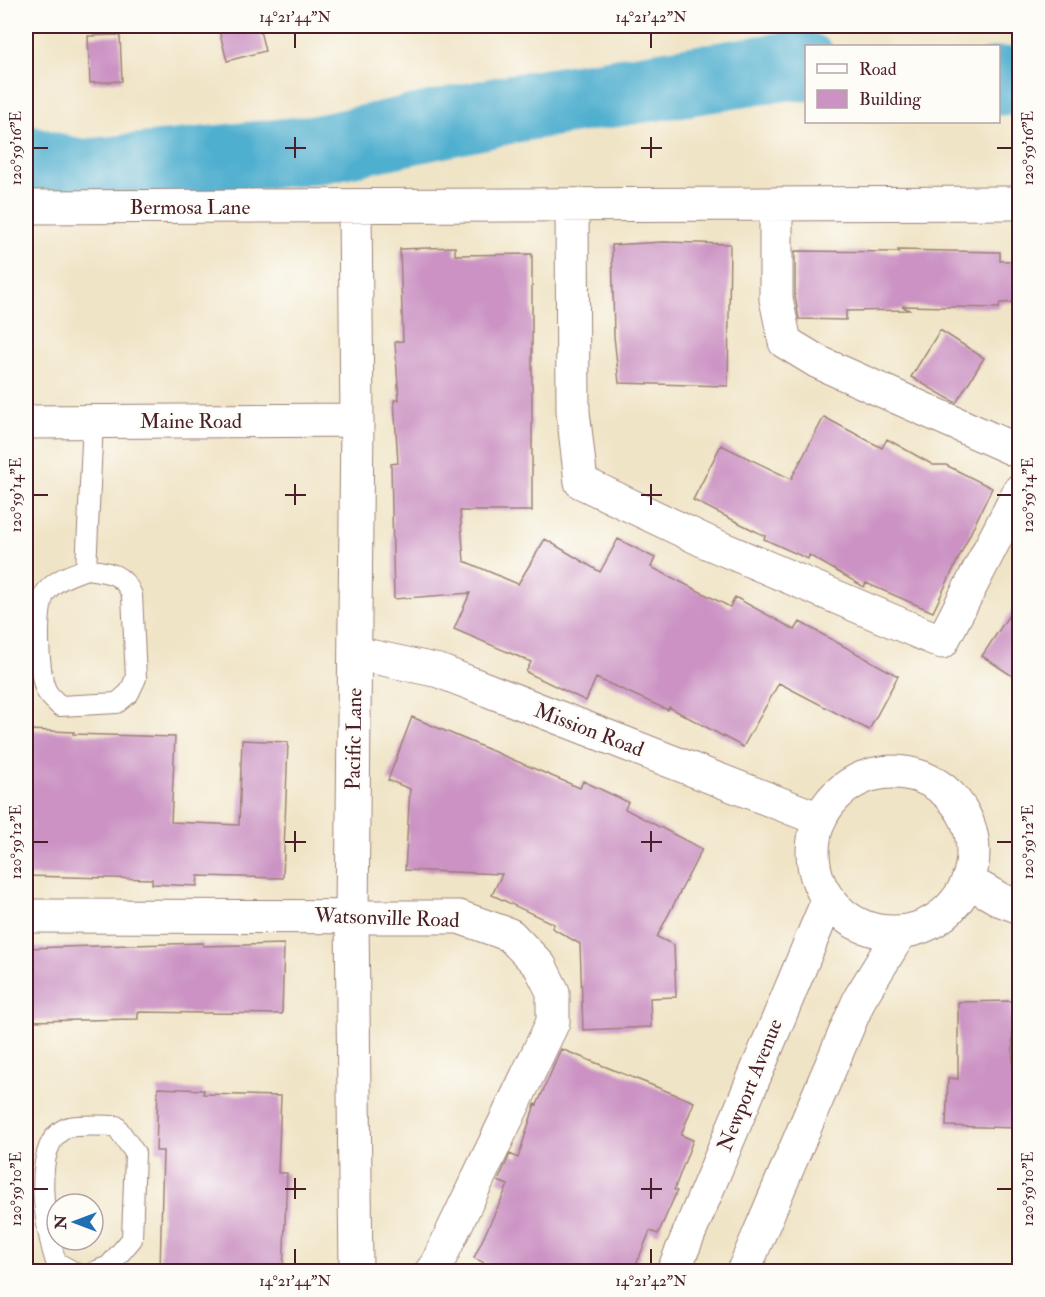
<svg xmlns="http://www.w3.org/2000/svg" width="1045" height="1297" font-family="'IM FELL Double Pica',serif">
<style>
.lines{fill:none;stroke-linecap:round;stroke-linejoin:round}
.river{stroke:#50afcf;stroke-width:69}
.building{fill:#cb92c3}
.lane-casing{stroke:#9d8278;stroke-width:22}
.street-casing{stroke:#9d8278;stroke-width:35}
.lane{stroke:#fff;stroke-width:20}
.street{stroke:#fff;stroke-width:33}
.ticks{fill:none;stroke:#4a1f2b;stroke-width:2}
.labels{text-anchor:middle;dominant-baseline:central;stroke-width:5;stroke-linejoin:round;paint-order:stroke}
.street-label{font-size:21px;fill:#4a1f2b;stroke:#fdfcf7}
.neatline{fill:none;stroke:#4a1f2b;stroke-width:2}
.ticks-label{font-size:15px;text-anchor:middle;fill:#4a1f2b}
</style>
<rect width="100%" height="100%" fill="#fdfcf7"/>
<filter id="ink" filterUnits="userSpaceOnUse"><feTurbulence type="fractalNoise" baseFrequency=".0167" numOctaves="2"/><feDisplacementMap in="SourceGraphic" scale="12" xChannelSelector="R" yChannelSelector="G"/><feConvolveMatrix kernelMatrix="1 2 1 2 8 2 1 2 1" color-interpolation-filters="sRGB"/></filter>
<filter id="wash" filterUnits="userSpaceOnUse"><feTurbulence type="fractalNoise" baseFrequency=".008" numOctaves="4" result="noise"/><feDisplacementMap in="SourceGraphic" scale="24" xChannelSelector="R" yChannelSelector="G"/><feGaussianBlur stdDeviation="1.35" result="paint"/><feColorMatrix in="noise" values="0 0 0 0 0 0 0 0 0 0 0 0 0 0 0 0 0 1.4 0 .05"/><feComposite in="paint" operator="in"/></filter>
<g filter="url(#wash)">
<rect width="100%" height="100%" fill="#f0e4c6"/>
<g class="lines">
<path class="river" d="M998 81H1020
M26 159 78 174 320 149 515 108 787 66 806 67"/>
</g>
<g id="blocks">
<path class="building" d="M218 26H259L265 51 227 61Z
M120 35 122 81 90 83 88 36Z
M663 242 730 244 728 386 619 383 614 336 612 245Z
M455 247V255L532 254V511H460L464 561 518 584 545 539 600 572 618 539 655 558 651 567 730 607 735 597 795 630 800 622 898 676 869 730 779 683 743 747 669 707 668 710 596 678 586 701 526 672 531 662 454 629 470 593 394 599 391 464 398 463 394 400H399L395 342 403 341 400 249Z
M898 250 1000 252V261H1020V302L1000 303 999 308 902 306 909 310 846 311V320L799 319 795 297V251L899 252Z
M940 330 984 358 956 403 911 377Z
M824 417 882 448 887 439 933 465H946L992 488 933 612 866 583 864 587 809 555 808 559 764 539 765 536 693 500 721 445 791 479Z
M1020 598V681L982 656Z
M412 717 580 788 583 781 628 802 625 809 702 849 657 937 674 945 676 997 650 998 651 1027 583 1030 580 944 552 928 554 924 492 895 502 874 405 870 410 789 388 780Z
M28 730 74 732 73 734 175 737 171 822 239 825 242 740 288 742 283 878 198 876 197 886 152 884V879L26 876Z
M203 943V946L284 944 282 1014 138 1012V1019L26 1021V948Z
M1012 1001 1013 1080H1020L1019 1128 946 1126 948 1078 958 1079V1002Z
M561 1049 694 1102 681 1135 693 1140 674 1190 677 1191 658 1234 650 1231 633 1272H503L474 1258 508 1185 498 1181 510 1154 518 1158 535 1104 537 1105Z
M158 1088 204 1090 203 1094 281 1096 278 1173H287L283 1272H160L163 1151H156Z"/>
</g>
</g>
<g filter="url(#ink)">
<use href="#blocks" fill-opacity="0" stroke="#9d8278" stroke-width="1.5"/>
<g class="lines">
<g class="lane-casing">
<path id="lane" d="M86 569C108 572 123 573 132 595L136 678 129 693 117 703 60 706C56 702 50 697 47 692 38 677 35 606 46 592 56 579 71 575 86 569Z
M86 569 93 422
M74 1272 56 1262C46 1232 29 1145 66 1128 76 1124 105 1126 116 1126L135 1153 132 1239 109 1266 94 1272"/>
</g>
<g class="street-casing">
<path id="street" d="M776 204V299L785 342 818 362 1020 452
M572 206 573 411 581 482 709 543 942 642 1020 490
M26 207 1020 203
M355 207 357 420 352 916 356 1272
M26 422 357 420
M355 653 439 671 819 819
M813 852a80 80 0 1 1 160 0a80 80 0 1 1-160 0Z
M968 881 1001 900 1020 907
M26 916 459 917 510 935 540 966 553 992V1022L437 1264 431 1272
M673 1272 828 900
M743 1272 860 998 900 933"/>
</g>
<use href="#lane" class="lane"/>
<use href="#street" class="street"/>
</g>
</g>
<path class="ticks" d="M295 33V48M651 33V48M295 137V158M651 137V158M33 148H48M285 148H306M641 148H662M997 148H1012M295 484V505M651 484V505M33 495H48M285 495H306M641 495H662M997 495H1012M295 831V852M651 831V852M33 842H48M285 842H306M641 842H662M997 842H1012M295 1178V1199M651 1178V1199M33 1189H48M285 1189H306M641 1189H662M997 1189H1012M295 1249V1264M651 1249V1264"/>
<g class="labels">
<g class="street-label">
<text x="190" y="207">Bermosa Lane</text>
<text x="191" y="421">Maine Road</text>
<text transform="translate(589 730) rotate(21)">Mission Road</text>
<text transform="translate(354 739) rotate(-89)">Pacific Lane</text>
<text transform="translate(387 918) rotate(2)">Watsonville Road</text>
<text transform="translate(750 1085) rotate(-68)">Newport Avenue</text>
</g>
</g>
<rect width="1045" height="1297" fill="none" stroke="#fdfcf7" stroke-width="66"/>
<rect x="805" y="45" width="195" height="78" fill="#fdfcf7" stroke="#b5a4a5" stroke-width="1.5"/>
<rect x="817" y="64" width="30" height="9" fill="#ffffff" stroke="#b5a4a5" stroke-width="1.5"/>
<text x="859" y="75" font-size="18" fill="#4a1f2b">Road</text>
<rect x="817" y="90" width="30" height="18" fill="#cb92c3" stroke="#b5a4a5" stroke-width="1.5"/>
<text x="859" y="105" font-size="18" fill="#4a1f2b">Building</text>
<g transform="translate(75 1222) rotate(270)"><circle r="28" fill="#fdfcf7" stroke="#b5a4a5" stroke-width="1.5"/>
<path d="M0-4.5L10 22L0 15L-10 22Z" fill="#1f6fb2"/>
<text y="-9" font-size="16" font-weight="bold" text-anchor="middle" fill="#4a1f2b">N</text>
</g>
<rect x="33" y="33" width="979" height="1231" class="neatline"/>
<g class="ticks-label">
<text x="295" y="22">14°21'44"N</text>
<text x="651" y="22">14°21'42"N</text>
<text transform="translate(1028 148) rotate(-90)" y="5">120°59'16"E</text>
<text transform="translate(16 148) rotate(-90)" y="5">120°59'16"E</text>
<text transform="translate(1028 495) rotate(-90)" y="5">120°59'14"E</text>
<text transform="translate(16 495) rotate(-90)" y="5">120°59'14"E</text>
<text transform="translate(1028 842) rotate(-90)" y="5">120°59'12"E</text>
<text transform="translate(16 842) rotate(-90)" y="5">120°59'12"E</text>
<text transform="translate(1028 1189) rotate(-90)" y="5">120°59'10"E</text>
<text transform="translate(16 1189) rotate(-90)" y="5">120°59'10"E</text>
<text x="295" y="1286">14°21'44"N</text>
<text x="651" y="1286">14°21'42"N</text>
</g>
</svg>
